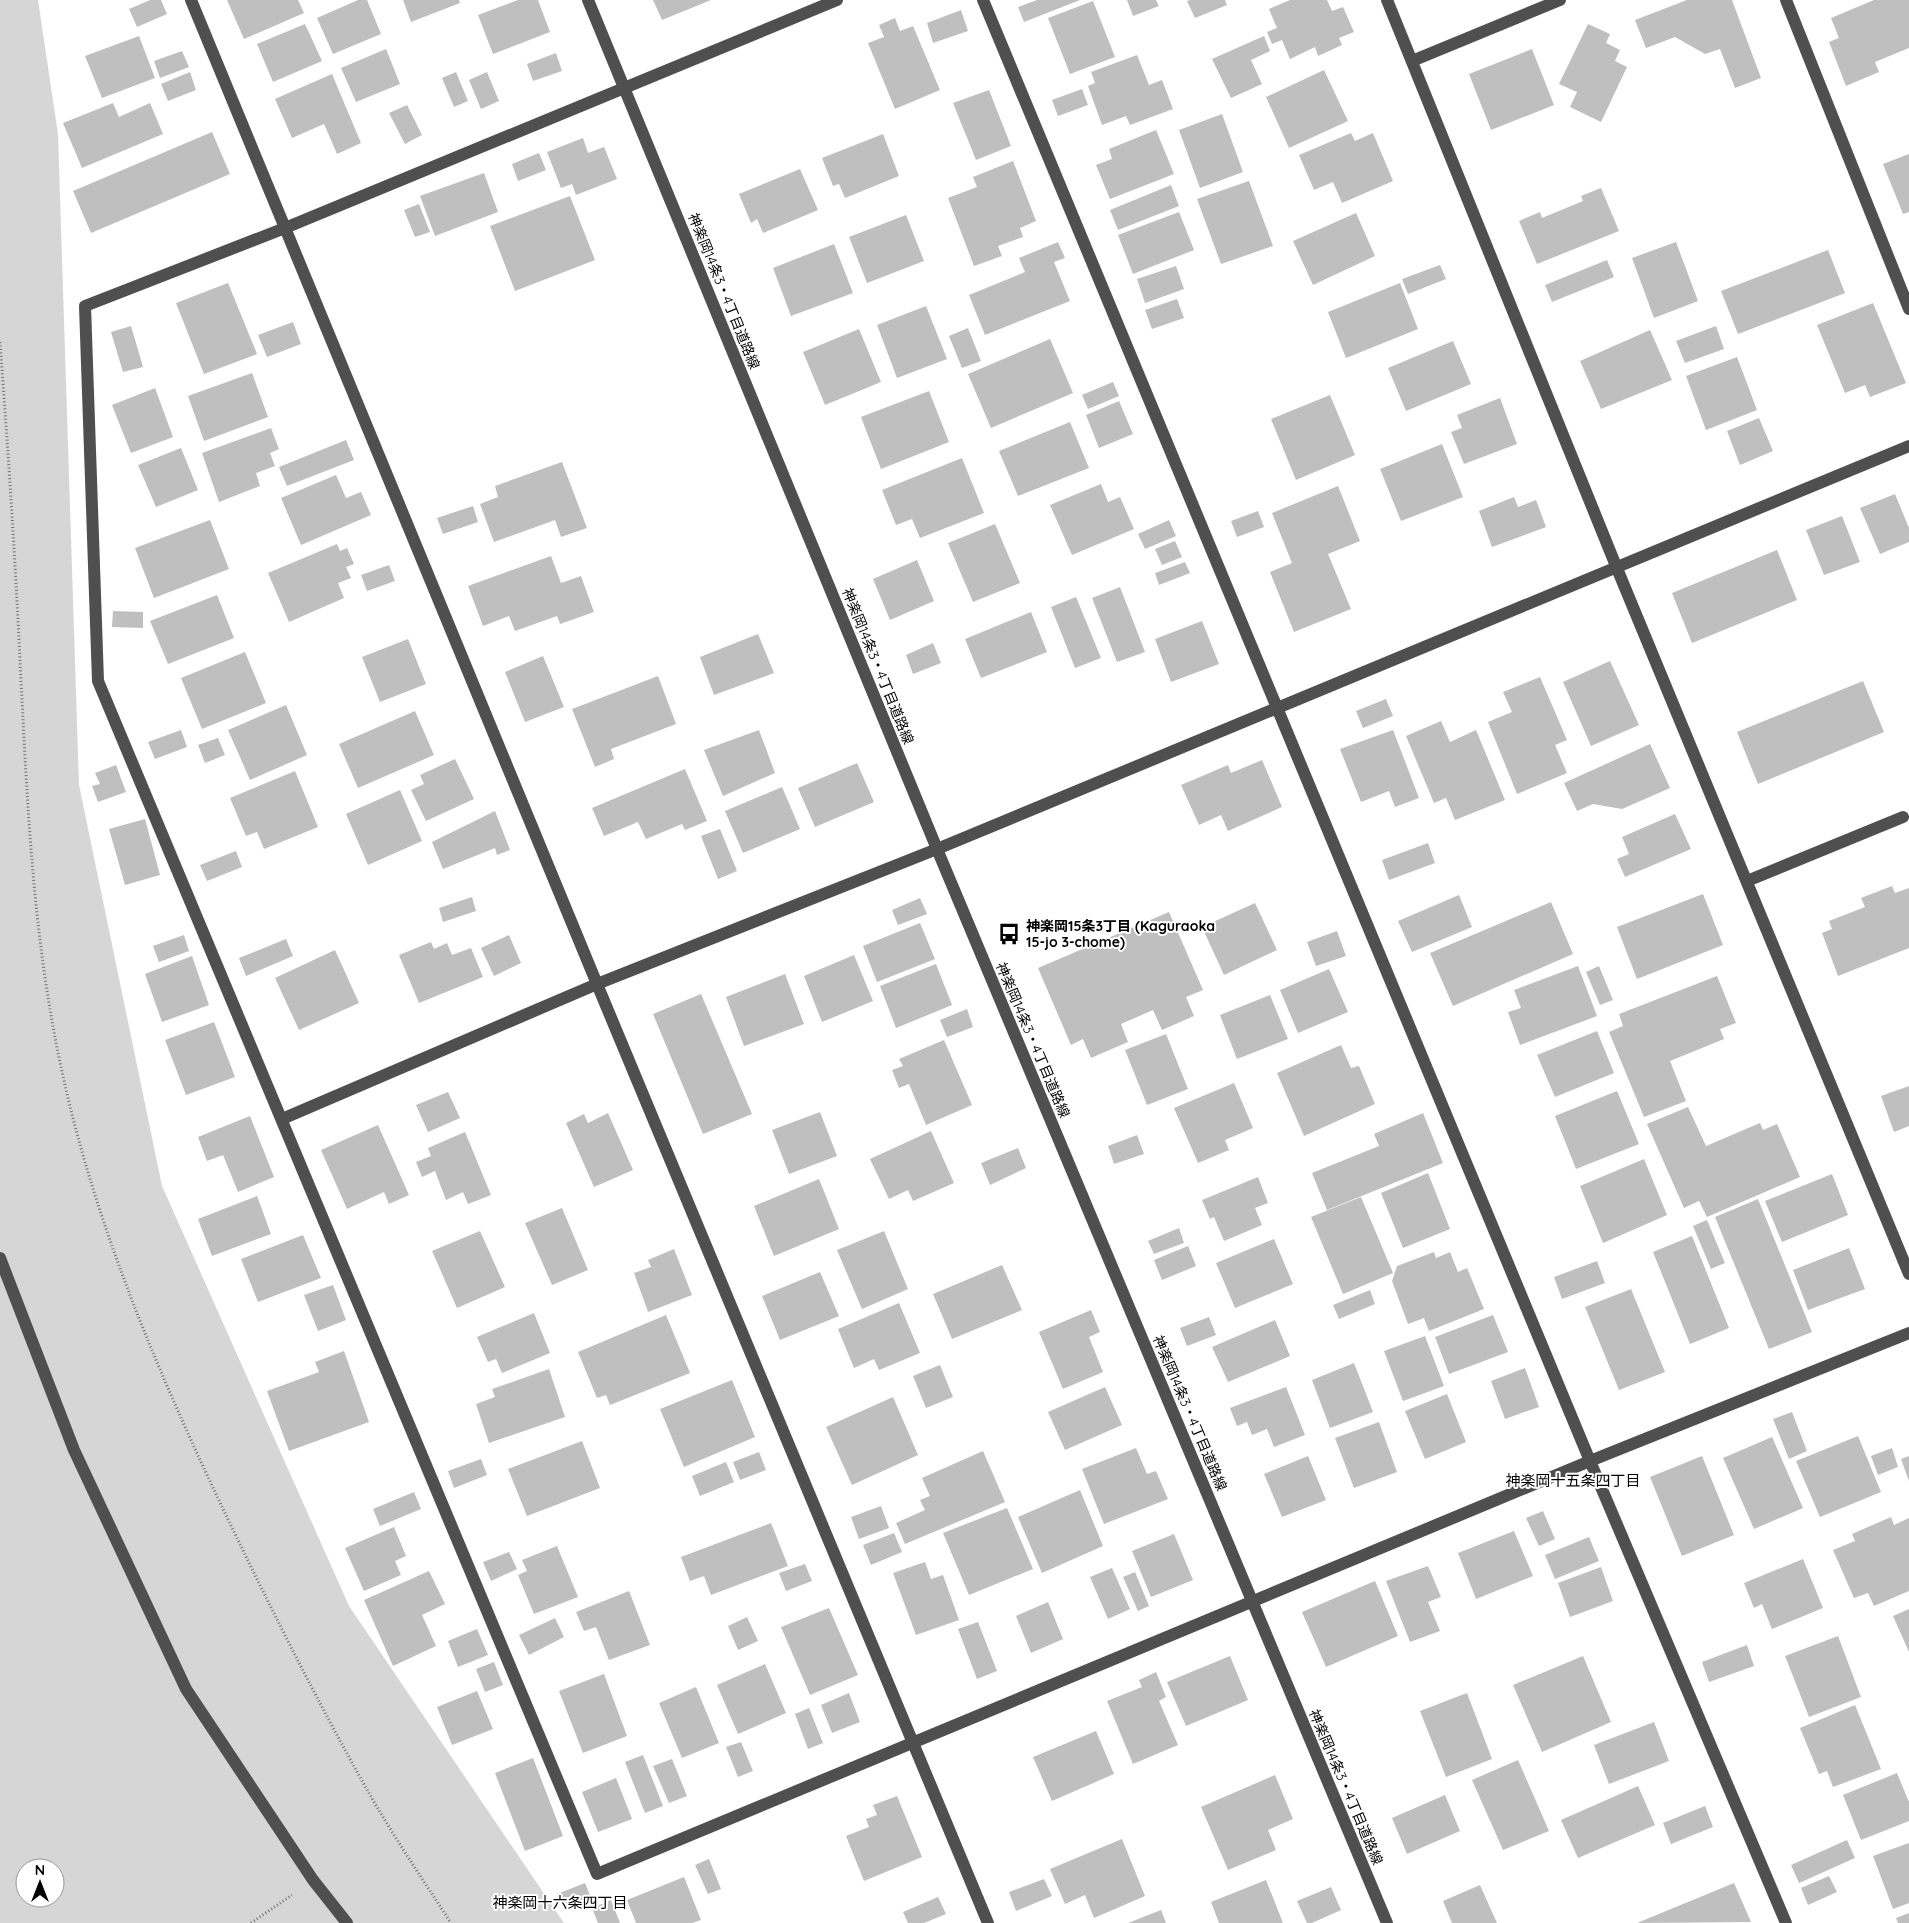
<svg xmlns="http://www.w3.org/2000/svg" width="1909" height="1923" font-family="Quicksand,'Noto Sans JP',sans-serif">
<style>
.green{fill:#d6d6d6;fill-rule:evenodd}
.building{fill:#bfbfbf}
.lines{fill:none;stroke-linecap:round;stroke-linejoin:round}
.path{stroke:#717171;stroke-width:3;stroke-dasharray:1 2.5;stroke-linecap:butt}
.minor{stroke:#4f4f4f;stroke-width:12}
.labels{text-anchor:middle;dominant-baseline:central;stroke-width:4;stroke-linejoin:round;paint-order:stroke}
.street-label{font-size:14px;fill:#000;stroke:#fff}
.poi-label{font-size:14px;font-weight:bold;fill:#000;stroke:#fff;text-anchor:start}
.neighbourhood-label{font-size:15px;fill:#000;stroke:#fff}
</style>
<rect width="100%" height="100%" fill="#fff"/>
<path class="green" d="M0 0H38L58 134 79 785 162 1186 349 1606 564 1923H0ZM25 1868H55V1898H25Z"/>
<path class="building" d="M150 0H161L167 14 137 27 129 9Z
M227 0H298L304 13 244 39Z
M358 0H367L381 34 333 54 317 18Z
M403 0H459L460 3 411 22Z
M518 0H538L550 32 493 54 478 15Z
M653 0H711L662 20Z
M1037 0H1080L1024 22 1018 7Z
M1127 0H1156L1159 6 1133 16Z
M1190 0H1225L1227 5 1195 18 1187 1Z
M1290 0H1327L1332 11 1343 7 1354 32 1339 38 1342 45 1318 56 1315 47 1290 59 1282 40 1272 44 1267 32 1277 28 1269 9Z
M1687 0H1732L1761 78 1735 88 1720 49 1705 54 1675 37 1646 48 1635 20Z
M1874 0H1909V48L1875 62 1879 72 1846 86 1829 42 1839 38 1831 18Z
M1093 1 1115 57 1070 74 1048 18Z
M961 10 968 31 933 43 927 23Z
M895 18 900 31 913 26 940 90 895 109 868 43 884 37 879 25Z
M305 24 322 61 273 82 257 44Z
M1588 24 1610 34 1606 43 1620 50 1615 61 1627 67 1601 122 1570 107 1577 92 1559 84Z
M139 36 155 78 102 98 85 56Z
M1264 36 1270 51 1251 60 1262 84 1231 98 1212 59Z
M386 49 400 84 356 102 341 68Z
M1532 49 1554 105 1491 130 1469 74Z
M182 51 189 67 160 78 154 61Z
M556 53 562 71 533 81 527 64Z
M1137 55 1149 85 1162 80 1173 109 1130 125 1126 116 1102 125 1088 86 1095 83 1091 72Z
M1324 70 1348 121 1289 148 1266 97Z
M190 72 196 90 168 101 161 84Z
M456 72 468 101 454 107 442 78Z
M487 72 499 101 481 109 469 80Z
M332 74 361 143 337 154 324 124 292 138 275 99Z
M1082 89 1088 105 1058 116 1052 100Z
M989 90 1011 146 976 160 953 103Z
M113 103 119 117 150 103 163 134 82 168 63 123Z
M407 105 422 135 405 144 389 113Z
M1222 114 1243 172 1200 188 1179 130Z
M1156 130 1174 174 1110 199 1096 165 1112 159 1109 149Z
M212 132 230 174 91 233 73 191Z
M1351 133 1355 141 1373 133 1393 181 1342 203 1333 182 1314 190 1299 155Z
M883 134 899 176 845 198 839 184 833 186 822 158Z
M583 138 588 153 604 147 617 179 576 195 572 184 561 188 547 152Z
M539 153 546 170 518 181 512 164Z
M1909 154V212L1903 214 1883 164Z
M1013 161 1036 221 1020 228 1023 237 998 246 1002 256 974 266 948 198 977 187 973 177Z
M800 169 818 210 763 233 757 219 751 223 739 194Z
M484 173 498 212 435 236 420 196Z
M1249 181 1273 246 1221 264 1197 199Z
M1171 185 1179 206 1118 230 1110 210Z
M1601 188 1619 231 1537 264 1519 221 1540 212 1542 218 1583 201 1581 196Z
M570 196 595 260 515 291 490 226Z
M419 204 430 232 415 237 404 210Z
M1179 212 1194 250 1133 274 1118 235Z
M1356 213 1375 256 1313 285 1293 241Z
M906 215 924 261 867 283 849 237Z
M1058 242 1065 258 1054 262 1070 301 985 335 969 295 1025 272 1019 258Z
M1676 242 1698 301 1654 318 1632 258Z
M834 244 853 293 791 316 773 268Z
M1828 250 1845 293 1738 334 1721 291Z
M1607 260 1614 277 1552 302 1545 285Z
M1440 265 1446 279 1408 294 1402 279Z
M1176 266 1184 289 1145 303 1137 279Z
M228 283 257 354 204 374 176 303Z
M1400 283 1418 329 1346 358 1328 312Z
M1177 299 1184 318 1152 329 1145 310Z
M1873 303 1906 383 1870 397 1865 385 1845 393 1817 325Z
M926 306 947 359 897 378 877 325Z
M293 322 301 344 267 357 258 335Z
M131 326 143 367 123 372 111 332Z
M1716 326 1724 349 1685 363 1676 341Z
M968 328 981 361 962 368 949 336Z
M859 329 881 382 825 405 803 352Z
M1650 330 1672 380 1601 409 1580 361Z
M1050 339 1073 393 991 428 968 374Z
M1453 341 1471 384 1406 411 1388 368Z
M1737 357 1757 410 1706 430 1686 376Z
M252 373 268 417 204 441 188 396Z
M1113 382 1119 396 1088 409 1082 395Z
M155 388 173 437 131 453 112 405Z
M929 391 949 442 881 469 861 417Z
M1330 395 1355 455 1296 480 1271 419Z
M1500 398 1517 444 1464 464 1451 432 1462 428 1457 415Z
M1119 401 1133 434 1099 448 1086 415Z
M1759 418 1773 451 1740 465 1727 431Z
M1070 422 1089 468 1018 496 999 451Z
M271 428 279 449 270 453 275 466 256 473 260 486 219 502 202 453Z
M346 440 354 460 287 486 279 467Z
M1442 444 1463 497 1401 521 1380 469Z
M181 448 198 490 156 507 138 465Z
M962 458 984 513 920 538 912 519 896 525 882 490Z
M562 462 587 528 561 537 555 520 494 542 480 504 498 497 495 486Z
M336 475 346 498 361 492 371 515 301 545 281 498Z
M1101 484 1108 502 1120 497 1134 529 1072 555 1050 505Z
M1338 486 1360 541 1328 554 1351 609 1294 632 1270 572 1292 563 1272 513Z
M1895 494 1909 528V542L1880 554 1860 508Z
M1514 497 1518 507 1536 500 1546 527 1492 547 1479 511Z
M473 506 478 522 443 534 437 518Z
M1258 511 1264 527 1237 537 1231 521Z
M1842 516 1860 562 1824 575 1806 530Z
M210 520 229 569 154 598 135 548Z
M1169 520 1176 536 1145 549 1138 534Z
M995 524 1020 583 973 602 948 543Z
M1175 541 1182 557 1162 565 1155 549Z
M337 544 340 551 347 548 354 564 346 567 351 578 338 583 344 598 289 622 268 573Z
M1777 550 1797 600 1692 643 1672 593Z
M551 556 561 583 581 576 594 612 560 624 557 616 515 631 509 616 483 626 468 586Z
M917 560 934 601 890 620 873 579Z
M1185 562 1190 573 1159 585 1155 573Z
M389 565 395 581 367 591 361 575Z
M1120 587 1145 652 1117 662 1092 598Z
M217 595 234 638 168 664 150 621Z
M1076 597 1101 658 1075 668 1051 607Z
M113 611 143 612V628L112 627Z
M1031 612 1047 652 981 678 965 639Z
M1202 621 1219 664 1171 682 1155 639Z
M758 634 774 673 714 695 700 657Z
M408 639 426 684 380 702 362 657Z
M933 643 941 663 913 674 906 655Z
M245 652 266 703 202 729 181 678Z
M543 656 564 707 525 722 505 672Z
M1610 661 1639 725 1591 746 1563 682Z
M658 676 676 724 611 749 614 759 595 767 572 709Z
M1540 677 1567 740 1555 745 1567 773 1517 794 1488 722 1512 712 1503 692Z
M1863 681 1884 732 1758 784 1737 732Z
M1386 699 1393 716 1363 728 1356 711Z
M286 705 307 755 250 780 228 730Z
M415 711 434 755 358 788 339 744Z
M1441 721 1450 742 1476 730 1505 800 1455 820 1446 798 1434 803 1406 736Z
M181 730 187 747 155 759 148 742Z
M759 730 775 773 723 796 704 750Z
M1393 730 1419 798 1395 807 1389 791 1361 802 1340 749Z
M218 738 225 755 205 763 198 745Z
M1650 744 1670 788 1622 809 1593 804 1577 811 1564 783Z
M455 759 474 799 426 821 411 790 424 784 420 775Z
M1262 760 1282 807 1228 831 1221 815 1199 825 1181 785 1228 765 1231 773Z
M857 763 874 802 815 827 798 788Z
M116 765 126 792 98 802 92 786 100 784 95 773Z
M685 769 707 821 685 830 682 824 646 839 638 822 604 836 592 808Z
M295 771 318 827 264 849 257 832 246 836 230 798Z
M782 787 800 829 743 853 725 811Z
M400 790 422 841 368 865 346 814Z
M495 811 510 850 497 855 495 848 443 869 432 842Z
M1675 814 1691 849 1625 877 1617 859 1629 854 1622 837Z
M145 819 160 875 125 885 109 829Z
M720 829 737 871 718 879 701 836Z
M1428 843 1435 863 1389 880 1382 860Z
M236 851 242 867 207 881 200 865Z
M1892 886 1895 893 1909 888V948L1838 976 1822 933 1832 929 1829 921 1865 907 1861 898Z
M1703 894 1723 945 1637 979 1617 927Z
M1459 895 1472 927 1412 952 1398 921Z
M472 897 476 911 443 922 439 908Z
M920 898 927 914 898 925 892 910Z
M1551 902 1573 954 1453 1006 1430 953Z
M1255 903 1277 950 1224 975 1202 927Z
M1169 912 1203 990 1186 997 1194 1016 1162 1030 1153 1010 1121 1024 1128 1042 1091 1058 1083 1039 1071 1045 1038 968Z
M920 923 935 959 877 982 863 946Z
M1337 931 1346 956 1316 966 1307 942Z
M184 935 189 951 159 962 153 946Z
M509 935 521 963 494 976 481 948Z
M286 939 293 956 246 976 239 958Z
M431 942 434 949 447 943 452 955 471 948 483 977 419 1003 399 955Z
M335 950 359 1003 299 1030 275 978Z
M854 955 873 1001 822 1022 804 976Z
M192 956 209 1005 162 1022 145 974Z
M936 964 952 1005 896 1028 880 986Z
M1578 966 1597 1016 1520 1045 1508 1012 1521 1008 1514 990Z
M1599 966 1613 1000 1600 1005 1586 972Z
M1329 969 1348 1012 1298 1033 1280 990Z
M785 974 804 1024 744 1046 726 997Z
M1717 976 1736 1023 1720 1029 1724 1039 1670 1061 1686 1101 1644 1117 1609 1032 1623 1026 1619 1014Z
M701 994 752 1114 703 1134 653 1014Z
M1270 995 1288 1039 1237 1059 1220 1015Z
M967 1009 973 1027 947 1037 940 1020Z
M214 1022 235 1077 186 1095 165 1040Z
M1597 1031 1614 1073 1555 1097 1537 1055Z
M1166 1034 1188 1089 1147 1105 1125 1050Z
M944 1040 972 1105 926 1125 909 1084 899 1088 892 1070 903 1066 899 1059Z
M1341 1045 1351 1068 1359 1066 1375 1104 1304 1136 1277 1073Z
M1234 1083 1253 1128 1225 1140 1229 1150 1198 1163 1174 1108Z
M1909 1086V1126L1894 1132 1881 1096Z
M1617 1091 1639 1144 1576 1169 1555 1116Z
M448 1092 460 1118 428 1132 416 1105Z
M1688 1107 1706 1146 1760 1123 1763 1130 1777 1124 1800 1177 1707 1217 1699 1201 1684 1208 1647 1124Z
M820 1112 837 1156 789 1174 772 1130Z
M608 1113 633 1170 594 1187 566 1123 584 1114 588 1123Z
M1423 1113 1443 1163 1327 1210 1312 1173 1379 1146 1374 1134Z
M250 1116 274 1177 238 1192 223 1155 207 1161 198 1137Z
M378 1125 409 1195 389 1204 384 1192 347 1209 321 1150Z
M931 1131 954 1183 913 1201 908 1190 889 1199 870 1159Z
M465 1132 491 1195 468 1204 463 1192 446 1200 435 1171 422 1177 416 1162 431 1156 428 1148Z
M1137 1135 1144 1154 1114 1164 1108 1146Z
M1018 1148 1026 1168 990 1185 981 1163Z
M1644 1159 1667 1215 1603 1243 1580 1186Z
M1428 1173 1450 1229 1403 1248 1381 1193Z
M1832 1174 1848 1215 1782 1242 1765 1201Z
M1258 1177 1268 1203 1255 1208 1262 1225 1224 1241 1214 1217 1210 1219 1202 1200Z
M819 1179 839 1229 774 1256 754 1206Z
M257 1196 271 1234 212 1256 198 1219Z
M1361 1197 1393 1273 1343 1294 1311 1217Z
M1758 1199 1812 1332 1769 1349 1715 1217Z
M562 1208 588 1270 552 1285 525 1223Z
M1707 1220 1725 1263 1711 1269 1693 1226Z
M1179 1228 1184 1243 1154 1254 1148 1241Z
M480 1231 505 1287 457 1308 432 1251Z
M884 1231 908 1289 862 1309 837 1250Z
M303 1235 321 1278 258 1302 241 1259Z
M1692 1236 1729 1328 1690 1344 1653 1252Z
M1274 1239 1293 1284 1235 1308 1216 1263Z
M1188 1246 1196 1266 1162 1280 1154 1260Z
M1849 1248 1865 1289 1808 1310 1793 1270Z
M674 1249 692 1295 648 1312 634 1273 651 1267 648 1260Z
M1434 1252 1436 1258 1450 1252 1458 1272 1467 1268 1484 1309 1429 1331 1424 1318 1408 1324 1392 1281 1397 1266Z
M1597 1261 1605 1283 1562 1299 1554 1277Z
M1002 1265 1022 1310 952 1339 933 1294Z
M820 1272 839 1316 780 1340 762 1296Z
M333 1285 346 1320 318 1331 304 1295Z
M1631 1289 1665 1372 1619 1390 1585 1307Z
M1370 1290 1375 1304 1339 1319 1333 1305Z
M899 1303 920 1353 879 1370 874 1359 854 1368 838 1329Z
M1091 1310 1100 1332 1089 1337 1103 1372 1063 1389 1039 1332Z
M534 1313 550 1353 502 1373 496 1359 488 1362 477 1337Z
M666 1315 690 1373 610 1405 606 1395 597 1398 578 1352Z
M1493 1315 1508 1352 1449 1374 1435 1337Z
M1209 1317 1216 1335 1187 1346 1180 1328Z
M1275 1320 1290 1356 1228 1382 1212 1347Z
M1425 1336 1444 1386 1403 1401 1384 1351Z
M344 1351 369 1422 289 1451 267 1391 319 1372 315 1362Z
M1354 1363 1373 1412 1330 1428 1312 1380Z
M940 1365 953 1397 926 1408 913 1376Z
M1525 1368 1539 1407 1505 1419 1491 1381Z
M549 1369 565 1417 489 1443 476 1404 495 1397 492 1389Z
M732 1380 755 1437 684 1467 660 1409Z
M1105 1387 1122 1425 1065 1450 1048 1412Z
M1286 1387 1305 1435 1274 1447 1267 1429 1252 1435 1247 1422 1237 1426 1230 1408Z
M1447 1394 1466 1442 1425 1459 1405 1411Z
M893 1397 918 1455 852 1485 826 1427Z
M1792 1412 1807 1451 1789 1459 1773 1419Z
M1379 1422 1397 1472 1354 1488 1335 1438Z
M1858 1436 1881 1492 1820 1517 1796 1461Z
M1772 1437 1803 1508 1754 1529 1723 1458Z
M582 1441 600 1488 527 1516 508 1469Z
M1136 1448 1147 1474 1156 1471 1168 1499 1104 1524 1082 1469Z
M1892 1448 1898 1467 1878 1475 1871 1456Z
M983 1451 1005 1502 905 1544 896 1523 925 1510 920 1500 930 1496 922 1478Z
M759 1452 766 1470 740 1480 733 1462Z
M1308 1456 1326 1500 1282 1517 1264 1474Z
M1702 1456 1734 1535 1682 1556 1650 1477Z
M1909 1456V1481L1901 1459Z
M481 1459 487 1475 454 1488 448 1471Z
M726 1462 734 1482 700 1496 692 1476Z
M1080 1490 1103 1546 1042 1573 1018 1517Z
M414 1492 421 1509 380 1526 373 1509Z
M881 1506 889 1528 859 1539 851 1517Z
M1007 1508 1033 1569 969 1595 943 1533Z
M1543 1511 1555 1539 1539 1546 1526 1518Z
M1891 1517 1894 1525 1909 1518V1591L1874 1606 1868 1593 1854 1598 1833 1550 1855 1541 1852 1534Z
M771 1523 788 1566 711 1595 704 1576 690 1581 681 1557Z
M394 1527 406 1556 395 1561 401 1575 364 1591 345 1548Z
M1514 1531 1533 1576 1476 1599 1458 1553Z
M894 1533 902 1552 871 1565 863 1545Z
M1174 1534 1193 1580 1151 1597 1132 1551Z
M1589 1537 1599 1561 1555 1579 1545 1555Z
M557 1546 578 1597 534 1614 518 1575 527 1571 522 1560Z
M509 1552 517 1569 491 1581 483 1562Z
M1803 1559 1823 1608 1772 1629 1762 1604 1754 1608 1744 1583Z
M925 1562 931 1579 943 1575 959 1620 916 1635 893 1573Z
M805 1564 812 1581 786 1591 779 1573Z
M1428 1566 1441 1597 1428 1602 1440 1631 1410 1642 1386 1581Z
M1601 1567 1613 1601 1570 1617 1558 1583Z
M1112 1568 1130 1609 1108 1619 1090 1577Z
M429 1571 445 1604 422 1615 436 1646 393 1666 364 1600Z
M1135 1572 1149 1606 1138 1611 1123 1577Z
M1375 1581 1398 1636 1326 1667 1302 1612Z
M629 1591 650 1645 609 1660 596 1627 584 1631 576 1612Z
M1048 1602 1063 1639 1031 1653 1016 1616Z
M829 1608 858 1675 810 1695 781 1627Z
M1909 1609V1652L1893 1616Z
M747 1617 758 1641 738 1650 728 1626Z
M555 1618 564 1637 529 1655 519 1635Z
M978 1622 997 1671 977 1679 958 1629Z
M477 1629 488 1655 458 1667 448 1641Z
M1838 1636 1861 1697 1809 1717 1785 1656Z
M1747 1645 1754 1666 1709 1682 1702 1662Z
M1230 1656 1248 1700 1186 1726 1167 1682Z
M1583 1656 1611 1722 1542 1752 1513 1685Z
M494 1662 503 1685 485 1692 476 1669Z
M765 1664 786 1713 738 1734 717 1685Z
M1156 1672 1166 1697 1159 1701 1178 1745 1133 1764 1107 1701 1142 1687 1139 1680Z
M604 1674 627 1736 583 1753 559 1691Z
M696 1687 719 1743 682 1758 659 1703Z
M477 1691 493 1729 452 1745 437 1707Z
M849 1693 860 1722 832 1733 821 1705Z
M1467 1693 1492 1759 1446 1777 1420 1711Z
M1855 1705 1881 1769 1833 1787 1827 1771 1819 1774 1800 1728Z
M809 1708 823 1743 808 1749 795 1714Z
M1654 1722 1669 1761 1609 1784 1594 1745Z
M1096 1731 1114 1774 1052 1801 1033 1757Z
M741 1742 753 1771 738 1777 726 1747Z
M643 1755 663 1806 645 1813 625 1762Z
M533 1758 563 1836 525 1851 495 1773Z
M672 1759 687 1796 669 1803 653 1766Z
M1518 1760 1549 1831 1503 1850 1472 1780Z
M1897 1773 1909 1802V1821L1861 1840 1843 1795Z
M1275 1775 1293 1819 1268 1830 1276 1850 1228 1870 1201 1807Z
M616 1778 632 1819 598 1832 582 1792Z
M1638 1786 1655 1825 1578 1858 1561 1820Z
M1445 1795 1460 1831 1407 1854 1392 1818Z
M897 1796 922 1857 864 1881 846 1836 869 1827 866 1819 877 1815 873 1805Z
M1705 1806 1713 1827 1671 1844 1663 1823Z
M1122 1839 1145 1896 1094 1918 1085 1895 1065 1904 1050 1869Z
M1847 1840 1855 1858 1799 1883 1791 1865Z
M1909 1843V1903L1893 1909 1873 1856Z
M709 1859 721 1889 708 1894 695 1865Z
M1829 1876 1837 1892 1808 1905 1801 1888Z
M684 1877 701 1920 692 1923H636L627 1900Z
M1044 1879 1052 1896 1016 1911 1009 1892Z
M1266 1880 1283 1923H1219L1211 1902Z
M585 1883 592 1900 564 1911 557 1894Z
M1734 1883 1751 1922 1637 1923Z
M1480 1885 1497 1923H1452L1443 1901Z
M1331 1887 1341 1910 1312 1923H1307L1297 1901Z
M938 1897 946 1914 924 1923H908L903 1912Z
M611 1900 620 1923H598L592 1908Z
M1161 1910 1166 1923H1128Z
M1909 1913V1923H1898L1896 1918Z"/>
<g class="lines">
<path class="path" d="M0 342C8 448 15 554 20 661 27 795 32 930 60 1062 92 1217 156 1368 224 1511 271 1609 320 1707 374 1802 398 1843 425 1883 451 1923
M251 1923 292 1895"/>
<path class="minor" d="M191 0 597 984 988 1923
M588 0 937 849 1387 1923
M837 0 285 228 85 306 98 681 597 1874 1590 1461 1909 1333
M983 0 1590 1461 1786 1923
M1387 0 1616 566 1909 1274
M1786 0 1909 309
M1412 61 1560 0
M1747 881 1903 817
M282 1119 597 984 937 849 1909 446
M0 1258 74 1450 186 1689 313 1880 347 1923"/>
</g>
<defs>
<g id="bus-bare" transform="scale(1.725)"><path d="M-5-6H5V4H4V6H2V4H-2V6H-4V4H-5ZM-3.5-4V0h7V-4ZM-3.5 1.2v1.5H-2V1.2ZM2 1.2v1.5H3.5V1.2Z" fill="#000" stroke="#fff" stroke-width="2.5" paint-order="stroke"/></g>
</defs>
<g fill-rule="evenodd">
<use href="#bus-bare" x="1009" y="934"/>
</g>
<g class="labels">
<g class="street-label">
<text transform="translate(724 291) rotate(68)">神楽岡14条3・4丁目道路線</text>
<text transform="translate(878 666) rotate(68)">神楽岡14条3・4丁目道路線</text>
<text transform="translate(1033 1040) rotate(67)">神楽岡14条3・4丁目道路線</text>
<text transform="translate(1190 1413) rotate(67)">神楽岡14条3・4丁目道路線</text>
<text transform="translate(1346 1787) rotate(67)">神楽岡14条3・4丁目道路線</text>
</g>
<g class="poi-label">
<text x="1026" y="926">神楽岡15条3丁目 (Kaguraoka<tspan x="1026" dy="16">15-jo 3-chome)</tspan></text>
</g>
<g class="neighbourhood-label">
<text x="1573" y="1480">神楽岡十五条四丁目</text>
<text x="560" y="1902">神楽岡十六条四丁目</text>
</g>
</g>
<g transform="translate(40 1883)"><circle r="24" fill="#ffffff" stroke="#999999"/>
<path d="M0-4L9 19L0 12L-9 19Z" fill="#000000"/>
<text y="-8" font-size="14" font-weight="bold" text-anchor="middle" fill="#000000">N</text>
</g>
</svg>
